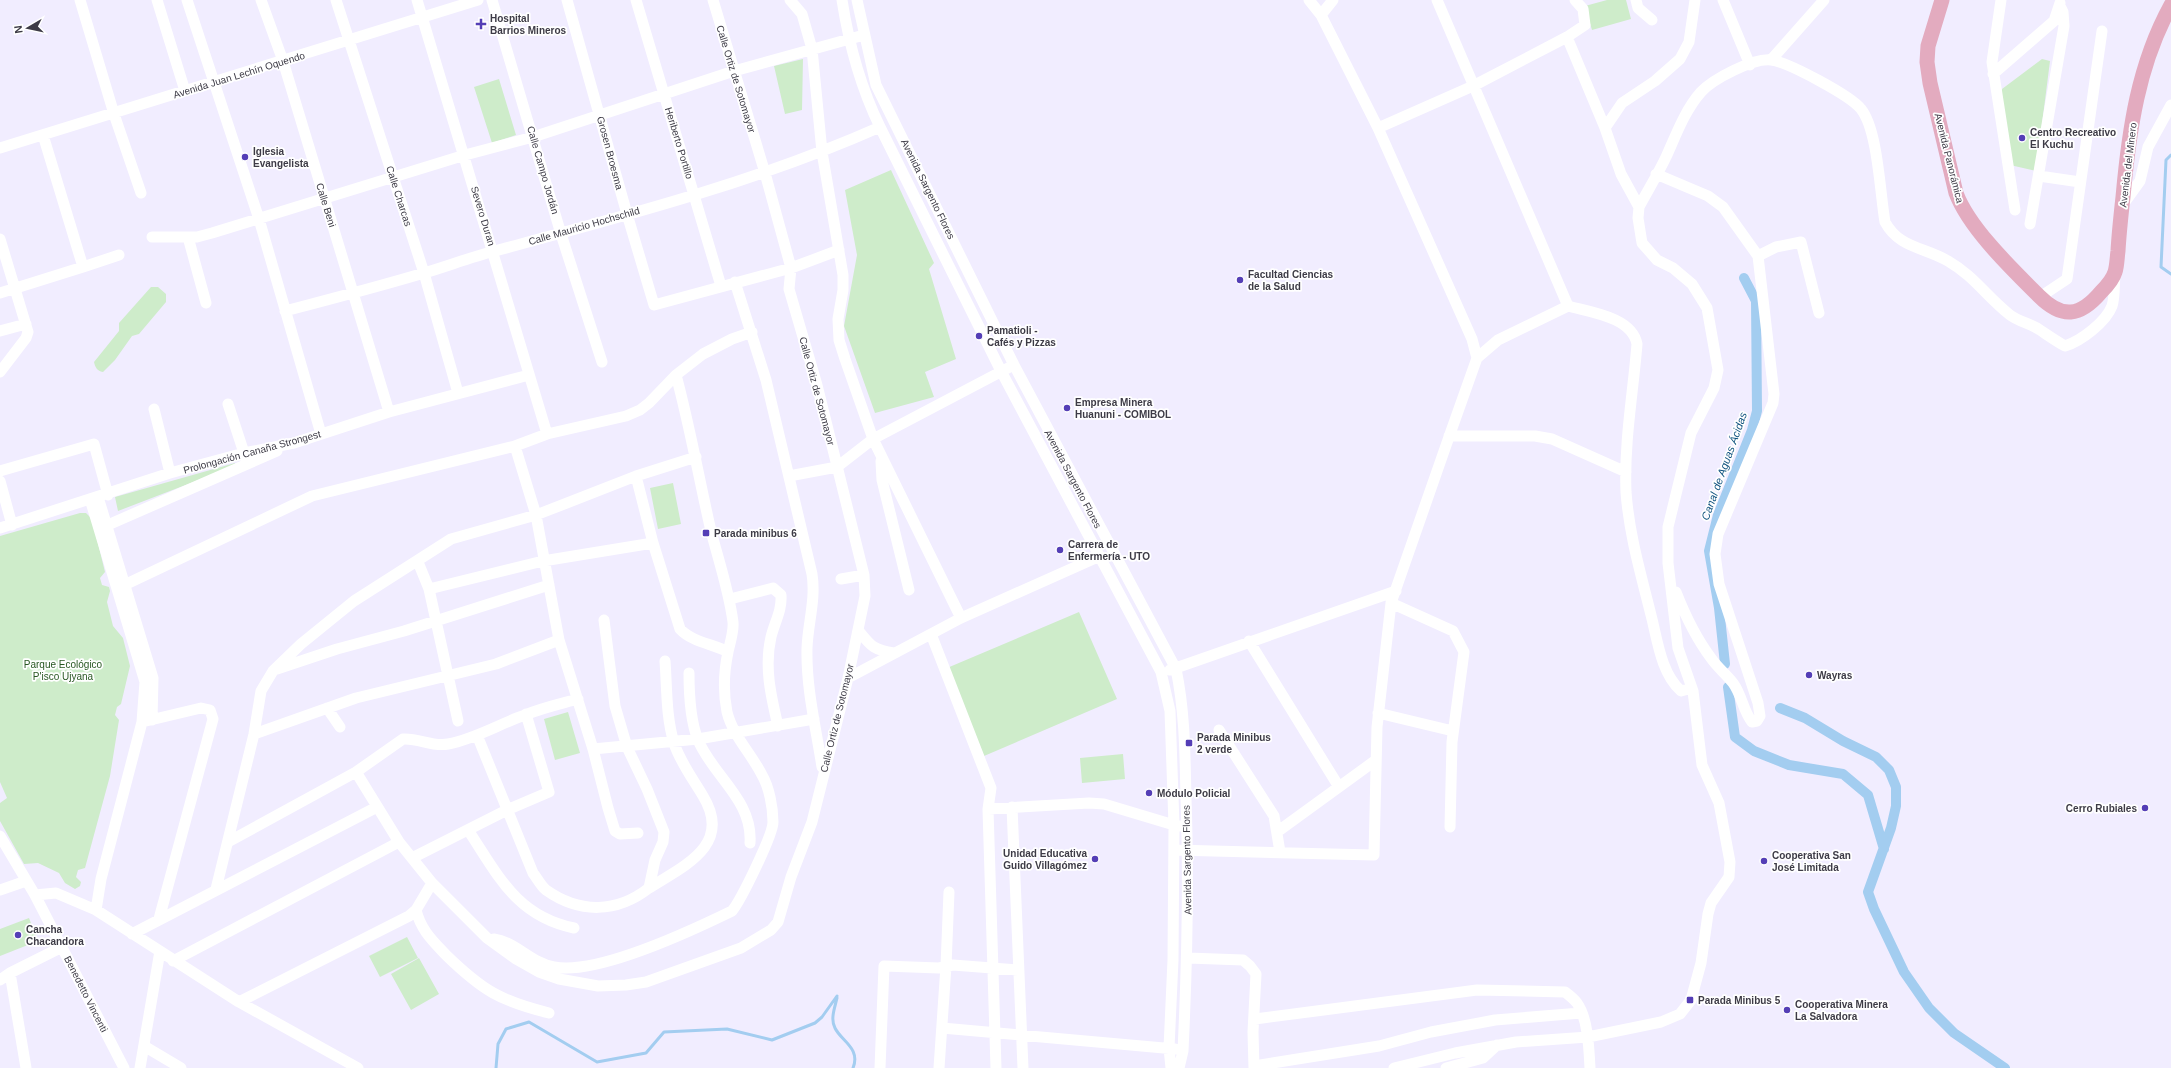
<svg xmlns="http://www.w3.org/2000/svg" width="2171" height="1068" font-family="Arial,sans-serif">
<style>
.green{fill:#ceecca}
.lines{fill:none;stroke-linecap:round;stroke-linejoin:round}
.stream{stroke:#a3cdf0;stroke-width:3}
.canal{stroke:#a3cdf0;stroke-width:10}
.minor{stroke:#fff;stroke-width:11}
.major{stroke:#e3abbf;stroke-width:15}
.poi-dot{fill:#543eb6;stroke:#fff;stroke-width:1.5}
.labels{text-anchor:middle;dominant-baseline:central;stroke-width:3.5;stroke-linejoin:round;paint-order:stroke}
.poi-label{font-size:10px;font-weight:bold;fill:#3d3b46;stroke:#fff;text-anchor:start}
.street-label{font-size:10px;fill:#3d3b46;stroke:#fff}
.park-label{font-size:10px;fill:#285722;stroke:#fff}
.water-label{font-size:11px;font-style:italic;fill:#10537f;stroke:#fff}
</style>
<rect width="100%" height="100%" fill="#f1edff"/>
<path class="green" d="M1607 0H1626L1631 19 1592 30 1585 6Z
M803 59 802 110 785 114 774 66Z
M2042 59 2050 61 2036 171 2010 165 1999 111 2002 89Z
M499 79 516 135 492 143 474 87Z
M891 170 934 263 929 269 956 359 925 372 934 397 875 413 844 326 857 255 845 190Z
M151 287H158L166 294V302L139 334 132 336 115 360 103 372C97 371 95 367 94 362L119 331V323Z
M235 463V466L118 511 115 497Z
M673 483 681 524 658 529 650 488Z
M80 513H86L92 519 105 572 100 578 102 585 109 587 110 591 107 602 113 626 123 638 130 666 121 704 117 707 115 715 119 720 110 776 85 868 78 870 76 877 81 882 80 886 75 889 65 883 59 873 38 863 24 864 0 821V803L7 798 0 782V536Z
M1079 612 1117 699 984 756 947 668Z
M568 712 580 753 555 760 544 719Z
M1123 754 1125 779 1082 783 1080 758Z
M29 918 38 941 0 956V929Z
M407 937 418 958 380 977 369 956Z
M419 958 439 994 411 1010 391 974Z"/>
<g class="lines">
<path class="stream" d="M2171 155 2166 160 2161 267 2171 274
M837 998C835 1007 830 1019 835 1028 841 1041 861 1048 853 1068
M496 1068 498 1044 506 1029 529 1022 597 1062 646 1053 664 1032 727 1029 772 1040 815 1023 822 1017 837 996"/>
<path class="canal" d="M1725 664 1719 608 1709 551 1718 515 1752 430 1757 411 1756 301 1744 278
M1728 687 1735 737 1754 751 1789 765 1843 774 1868 795 1884 849
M1780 708 1805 718 1843 741 1876 757 1889 770 1896 787V806L1891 828 1868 892 1874 909 1904 972 1929 1008 1954 1033 2005 1068"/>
<path class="minor" d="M80 0 114 114 141 193
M157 0 185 91
M187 0 259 219 321 434
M261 0 283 61 389 412
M336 0 424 273 458 393
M417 0 547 434
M492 0 561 234 602 362
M567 0 627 214 654 305 791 268 839 250
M636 0 721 286
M790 0 802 14 812 49 822 152 843 275V290L838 319 839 340 845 359 873 439 961 618
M842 0C849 45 860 86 880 127L1001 371 1161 672 1170 711 1174 825 1173 960 1169 1048 1171 1068
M857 0 876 85 1014 365 1176 669C1185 712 1185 755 1186 799 1189 883 1187 967 1183 1051L1179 1068
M1309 0 1321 15 1378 128 1472 339 1477 358
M1437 0 1568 306
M1575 0 1583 9 1585 25 1567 37 1605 128 1621 174 1639 207
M1636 0 1638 8 1652 20
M1723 0 1750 65
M2001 0 1992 62 2015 210
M1321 15 1333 0
M1771 60 1824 0
M1993 74 2054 21 2060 3
M1378 128 1473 86 1567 37
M1605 128 1622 103 1655 81 1680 59 1689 42 1695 0
M0 148 478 0
M1656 174 1708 196 1723 207 1758 256 1774 394 1773 403 1718 534 1715 554 1719 584 1758 703 1760 716 1757 721 1752 722C1743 711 1742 695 1733 683 1726 674 1717 667 1711 658 1696 638 1685 615 1676 592
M2039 176 2080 182
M2122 206 2140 181 2148 147 2171 105
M2030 224 2064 26 2063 12 2060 6
M152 237H197L212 233 465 155 533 137 734 71 864 35
M188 237 206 303
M0 239 28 332 26 338 0 372
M1758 256 1776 247 1801 242 1819 313
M83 267 119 255
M735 282 766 380 812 574C816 599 808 623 807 648 806 688 816 728 822 767
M0 293 83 267 43 135
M2040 297 2067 279 2102 31
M285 311C331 299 377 287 424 273 448 266 471 257 495 251 625 216 756 182 880 127
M0 331 26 324
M228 404 246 459
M154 409 170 473
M1449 436H1535L1552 439 1626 472
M515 446 536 515 559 640 593 749 608 808 615 831 620 834 638 833
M881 461 882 480 909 590
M0 471 94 444 108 495
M636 476 653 543 680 629C692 642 713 644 728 652
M789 476 837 467 873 439 1008 368
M0 481 12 525
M98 497 153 678 152 720
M90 499 145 682 142 722 101 879 96 910
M0 528 170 473 244 453 294 443 389 412 529 375
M101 528 277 451
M418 562 429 589 458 721
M841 579 864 575
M118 588 312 496 515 446 547 434 626 416 640 410 649 403 676 375 703 354 732 339 752 332
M429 589 543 561 653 543
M730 599 773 588 781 595C782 611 775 621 771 637 764 667 771 696 778 726
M1391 603 1453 631 1464 652 1452 742 1450 827
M858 630C871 646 873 650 894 653
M931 634 991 788 988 809 996 1068
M1249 641 1339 787
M277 669 337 649 404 631 549 585
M1170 670 1396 591
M689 673C689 694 690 720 698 740 713 776 753 800 750 843
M848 678 961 618 1100 556
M327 708 340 727
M1378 713 1453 731
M142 722 201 708 210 710 213 719 159 919
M1219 730 1274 816 1280 852
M254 734 356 698 496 664 559 640
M477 735 533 873C537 878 541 886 546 890 580 914 617 913 649 888L655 860 663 842 664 832 647 789 627 747 615 706 604 620
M593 749 698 739 814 719
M356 772 399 842 432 883 487 938 516 959 539 972 559 979 598 986 626 985 646 982 741 948 771 930 778 922 791 877 812 822 848 678 865 596 864 575 817 385 789 289 791 268 765 173 713 0
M1012 807 1023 1068
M988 809 1089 803 1104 804 1174 825 1181 826
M468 830C498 875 516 916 574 928
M1277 832 1376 760
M0 836 35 895 124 1068
M228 842 356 772 403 739C419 738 432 747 448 744 475 739 499 724 525 715 542 708 560 704 578 699
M1174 850 1374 855 1377 727 1391 603 1450 434 1477 358 1498 340 1568 306C1590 312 1632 317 1637 344 1633 394 1624 442 1626 492 1629 535 1642 578 1652 619 1658 644 1662 674 1681 691L1692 688
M412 858 507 810 549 792 526 714
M649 888C684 866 733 845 703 796 693 779 680 762 674 743 666 717 667 688 665 661
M216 889 254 734 261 691 273 671 301 644 354 601 451 539 536 515 636 476 696 457
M0 890 26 881
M35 895 56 893 96 910 239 1002 358 1068
M416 910C421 930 432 940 446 955 482 990 500 1001 549 1013
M132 934 377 807
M494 939C516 942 531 963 554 967 597 975 691 931 732 911 741 900 773 835 773 822 773 807 769 787 762 775 751 753 733 736 727 712 723 692 724 671 728 652 730 643 734 631 733 622 729 591 719 562 711 531 699 479 690 427 676 375
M1188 958 1243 960 1250 966 1256 974 1253 1032 1254 1068
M173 961 399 842
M10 973 26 1068
M0 980 10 973 62 947
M239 1002 409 916 416 910 432 883
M1255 1019 1477 990 1565 992C1569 995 1574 999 1577 1003 1588 1018 1589 1049 1590 1068
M942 1028 1175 1049
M144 1046 181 1068
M1254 1066 1379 1046 1431 1032 1495 1020 1581 1013
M140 1068 160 951
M880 1068 884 966 939 968 953 965 1018 970
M939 1068 946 966 949 892
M1394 1068 1455 1053 1516 1042 1588 1037 1661 1022 1680 1014 1691 1000 1701 963 1708 914 1711 903 1729 877 1730 862 1719 803 1702 765 1693 691 1678 648 1668 563V527L1691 433 1714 388 1718 370 1707 308 1692 284 1673 268 1657 260 1642 243 1638 218 1639 207C1648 190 1658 174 1666 157 1676 135 1685 110 1701 92 1713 79 1753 58 1771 60 1788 62 1851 96 1861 109 1878 130 1880 194 1885 222 1899 248 1924 247 1948 261 1974 276 1987 297 2010 315 2019 322 2030 323 2040 330 2049 336 2056 341 2065 346 2081 341 2106 322 2112 306 2115 297 2114 284 2115 275
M1446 1068 1483 1058 1497 1045"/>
<path class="major" d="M1942 0 1928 46 1927 62 1930 83 1956 193C1969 228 2012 269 2039 296 2062 319 2080 317 2101 292 2106 287 2113 279 2115 272 2117 266 2117 258 2118 251 2119 233 2121 215 2123 197 2129 130 2138 65 2171 5"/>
</g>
<g class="poi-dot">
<path d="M479 18h4v4h4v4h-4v4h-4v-4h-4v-4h4z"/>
<circle cx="2022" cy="138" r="4"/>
<circle cx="245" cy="157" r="4"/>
<circle cx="1240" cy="280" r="4"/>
<circle cx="979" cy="336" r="4"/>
<circle cx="1067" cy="408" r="4"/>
<rect x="702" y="529" width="8" height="8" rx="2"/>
<circle cx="1060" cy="550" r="4"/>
<circle cx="1809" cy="675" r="4"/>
<rect x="1185" y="739" width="8" height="8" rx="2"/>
<circle cx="1149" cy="793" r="4"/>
<circle cx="2145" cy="808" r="4"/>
<circle cx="1095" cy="859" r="4"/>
<circle cx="1764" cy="861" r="4"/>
<circle cx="18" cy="935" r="4"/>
<rect x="1686" y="996" width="8" height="8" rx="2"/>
<circle cx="1787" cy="1010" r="4"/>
</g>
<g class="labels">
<g class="poi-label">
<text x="490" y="18">Hospital<tspan x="490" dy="12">Barrios Mineros</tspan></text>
<text x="2030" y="132">Centro Recreativo<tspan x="2030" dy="12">El Kuchu</tspan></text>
<text x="253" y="151">Iglesia<tspan x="253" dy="12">Evangelista</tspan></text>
<text x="1248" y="274">Facultad Ciencias<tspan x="1248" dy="12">de la Salud</tspan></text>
<text x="987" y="330">Pamatioli -<tspan x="987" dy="12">Cafés y Pizzas</tspan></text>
<text x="1075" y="402">Empresa Minera<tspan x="1075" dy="12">Huanuni - COMIBOL</tspan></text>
<text x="714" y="533">Parada minibus 6</text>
<text x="1068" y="544">Carrera de<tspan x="1068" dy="12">Enfermería - UTO</tspan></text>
<text x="1817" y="675">Wayras</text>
<text x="1197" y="737">Parada Minibus<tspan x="1197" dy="12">2 verde</tspan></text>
<text x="1157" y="793">Módulo Policial</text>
<text x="2137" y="808" text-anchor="end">Cerro Rubiales</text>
<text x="1087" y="853" text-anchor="end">Unidad Educativa<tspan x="1087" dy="12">Guido Villagómez</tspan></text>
<text x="1772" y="855">Cooperativa San<tspan x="1772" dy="12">José Limitada</tspan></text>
<text x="26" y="929">Cancha<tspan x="26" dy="12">Chacandora</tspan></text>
<text x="1698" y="1000">Parada Minibus 5</text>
<text x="1795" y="1004">Cooperativa Minera<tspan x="1795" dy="12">La Salvadora</tspan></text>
</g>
<g class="street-label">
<text transform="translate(239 75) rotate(-17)">Avenida Juan Lechín Oquendo</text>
<text transform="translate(736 79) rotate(73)">Calle Ortiz de Sotomayor</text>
<text transform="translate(679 143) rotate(73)">Heriberto Portillo</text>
<text transform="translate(610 153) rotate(75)">Grosen Broesma</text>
<text transform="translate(1949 158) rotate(76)">Avenida Panorámica</text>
<text transform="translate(2128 165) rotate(-83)">Avenida del Minero</text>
<text transform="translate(543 170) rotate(74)">Calle Campo Jordán</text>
<text transform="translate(928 189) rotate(64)">Avenida Sargento Flores</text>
<text transform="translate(399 196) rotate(72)">Calle Charcas</text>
<text transform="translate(326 205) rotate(73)">Calle Beni</text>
<text transform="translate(483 216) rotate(73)">Severo Duran</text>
<text transform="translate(584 226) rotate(-16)">Calle Mauricio Hochschild</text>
<text transform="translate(817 391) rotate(75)">Calle Ortiz de Sotomayor</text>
<text transform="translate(252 452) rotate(-15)">Prolongación Canaña Strongest</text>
<text transform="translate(1073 479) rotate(62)">Avenida Sargento Flores</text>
<text transform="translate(837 718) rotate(-76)">Calle Ortiz de Sotomayor</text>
<text transform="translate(1187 860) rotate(-91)">Avenida Sargento Flores</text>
<text transform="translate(86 994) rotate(63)">Benedetto Vincenti</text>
</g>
<g class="park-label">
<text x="63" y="664">Parque Ecológico<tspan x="63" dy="12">P'isco Ujyana</tspan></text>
</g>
<g class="water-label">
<text transform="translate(1724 466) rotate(-70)">Canal de Aguas Ácidas</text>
</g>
</g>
<g transform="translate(28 28) rotate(261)" stroke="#ffffff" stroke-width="3" paint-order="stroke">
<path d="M0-3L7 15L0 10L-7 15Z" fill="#3d3b46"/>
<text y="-6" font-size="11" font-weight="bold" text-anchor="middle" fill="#3d3b46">N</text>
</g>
</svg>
